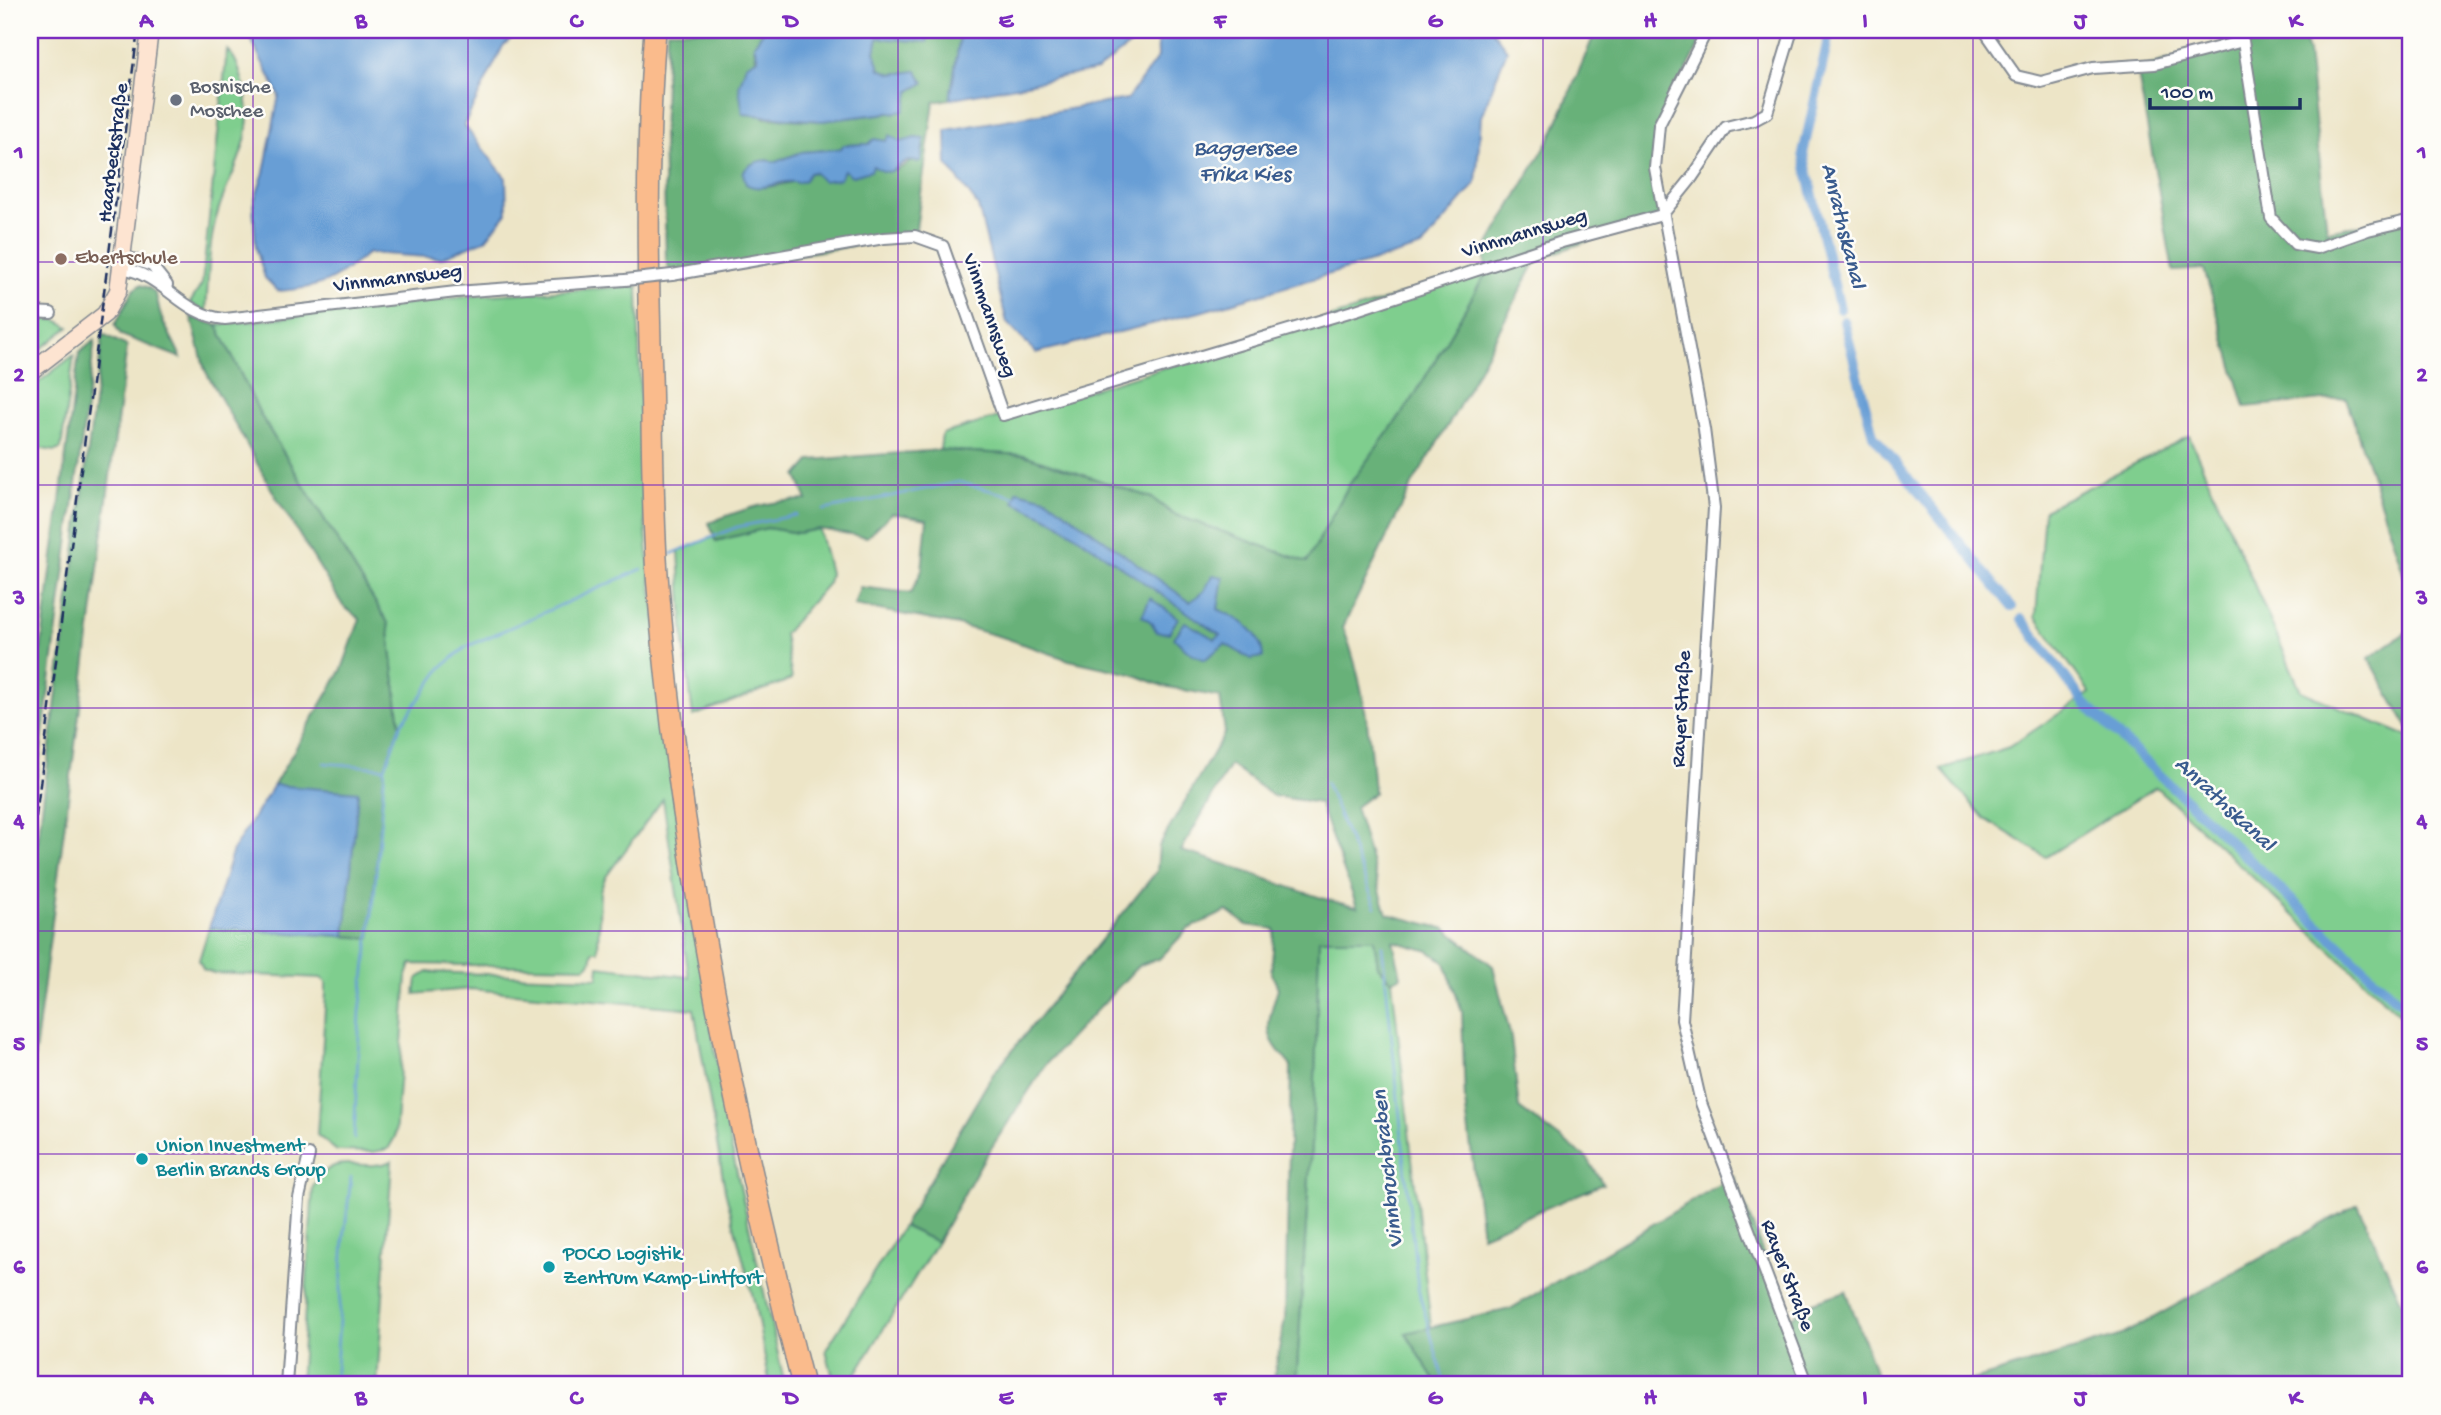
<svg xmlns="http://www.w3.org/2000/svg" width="2441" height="1415" font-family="'Gochi Hand',sans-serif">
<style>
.green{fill:#7fce8e;stroke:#4d7e76;stroke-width:2}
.forest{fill:#67b179;stroke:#41706c;stroke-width:2;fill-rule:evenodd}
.water{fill:#679ed5;stroke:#41669a;stroke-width:2}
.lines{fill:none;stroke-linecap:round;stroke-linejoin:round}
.stream{stroke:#679ed5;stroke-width:2.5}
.canal{stroke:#679ed5;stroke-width:10}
.street-casing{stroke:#848a92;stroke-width:14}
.secondary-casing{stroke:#848a92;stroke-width:19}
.highway-casing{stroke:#848a92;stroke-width:24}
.street{stroke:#fff;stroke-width:10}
.secondary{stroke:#fde4d1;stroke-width:16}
.highway{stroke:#fabb8c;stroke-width:21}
.rail{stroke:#1b2f5e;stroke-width:2.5;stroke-dasharray:10 5;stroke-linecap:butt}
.street-bridge-casing{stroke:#848a92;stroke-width:14;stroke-linecap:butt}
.street-bridge{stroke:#fff;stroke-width:10}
.grid{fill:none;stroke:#7b2cbf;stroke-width:2;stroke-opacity:0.55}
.worship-dot{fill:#6b7280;stroke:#fdfcf7;stroke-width:2.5}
.education-dot{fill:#8d6e63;stroke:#fdfcf7;stroke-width:2.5}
.culture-dot{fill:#0f9aa8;stroke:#fdfcf7;stroke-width:2.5}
.labels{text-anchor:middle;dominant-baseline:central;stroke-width:5;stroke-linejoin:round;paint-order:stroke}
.worship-label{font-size:21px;fill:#5b616d;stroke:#fdfcf7;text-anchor:start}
.street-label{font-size:21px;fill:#1b2f5e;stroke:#fdfcf7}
.education-label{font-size:21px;fill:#785e54;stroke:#fdfcf7;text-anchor:start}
.culture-label{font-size:21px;fill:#0d838f;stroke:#fdfcf7;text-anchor:start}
.water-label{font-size:23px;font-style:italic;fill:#395b8e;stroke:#fdfcf7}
.neatline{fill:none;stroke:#7b2cbf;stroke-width:2.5}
.grid-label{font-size:23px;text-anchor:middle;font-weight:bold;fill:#7b2cbf}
</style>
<rect width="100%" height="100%" fill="#fdfcf7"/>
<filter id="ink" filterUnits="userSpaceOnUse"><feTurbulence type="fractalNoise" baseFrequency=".0143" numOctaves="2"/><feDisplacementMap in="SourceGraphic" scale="14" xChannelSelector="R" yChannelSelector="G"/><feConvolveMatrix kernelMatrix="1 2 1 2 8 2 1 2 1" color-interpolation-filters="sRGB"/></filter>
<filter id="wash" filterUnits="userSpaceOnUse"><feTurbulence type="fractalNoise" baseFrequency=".00686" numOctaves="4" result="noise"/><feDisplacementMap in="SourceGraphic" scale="28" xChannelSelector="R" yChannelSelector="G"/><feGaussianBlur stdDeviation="1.57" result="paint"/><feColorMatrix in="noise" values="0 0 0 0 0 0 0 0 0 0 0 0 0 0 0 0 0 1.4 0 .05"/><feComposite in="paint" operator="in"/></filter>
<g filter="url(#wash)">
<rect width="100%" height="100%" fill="#ede5c7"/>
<path class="green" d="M227 50C237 58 239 70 243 82 262 149 221 176 212 237 208 261 208 287 206 312L190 303 202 284Z
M1482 268 1485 275 1412 400 1349 485 1307 562 1173 514 1152 498 1024 455 940 450 942 434 1356 310Z
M638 286 642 486 650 575 708 1006 729 1137 785 1385H770L755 1305 725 1190 694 1009 470 989 415 994 417 979 428 972 598 978 599 966 689 977 663 799 605 878 600 891 598 951H593L591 962 586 967 411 964 407 976 395 1137 388 1149 373 1152 337 1151 317 1135 326 992V982L321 978 213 973 203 969 199 960 209 928 369 938 385 768 400 726 388 623 261 416 217 325 471 296Z
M30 318 57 320 69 327 30 357Z
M74 355 61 449 55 451 30 447V389Z
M2189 436 2301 691 2411 738V1025L2156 787 2046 857 1984 818 1941 769 2009 747 2090 693 2036 617 2044 510Z
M767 528 798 533 819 529 830 573 828 583 784 634 792 679 693 716 684 643 679 551 713 537 716 541Z
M1319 939H1374L1378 966 1392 981 1431 1327 1406 1334 1438 1385H1296L1315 1082Z
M392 1161 377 1385H300L313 1187C336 1146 360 1175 392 1161Z
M903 1226 937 1242 849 1385H835L826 1350Z"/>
<path class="forest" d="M667 30H764L754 45 764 118 822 121 897 112 910 91 924 83 917 71 892 74 880 69 875 52 877 38 927 42 930 30H961L950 99 934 102 915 236 672 275 666 261 663 136ZM915 138 924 146 920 157 895 171 873 166 809 173 805 180C787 181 763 193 746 184L745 178 751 164 769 160 775 162 802 152 840 149 844 145 901 143Z
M1596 30H1707L1659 125 1655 168 1662 215 1537 259 1457 410 1412 485 1343 627C1364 681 1370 735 1374 793L1355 807 1387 914 1446 929 1493 966 1511 1038 1519 1108 1588 1159 1603 1184 1482 1235 1465 1102 1462 1012 1445 963 1429 951 1393 941 1401 976 1392 981 1378 966 1374 939H1319L1315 1082 1296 1385H1272L1285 1319 1291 1066C1262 1033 1266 1029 1278 988L1271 972 1275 929 1247 925 1227 911 1188 929 1159 959 1139 965 1047 1063 982 1162 937 1242 903 1226 993 1074 1157 871 1159 846 1225 732 1220 697 1163 686 1132 674 1069 660 1005 638 958 625 854 605 860 587 911 593 922 570 927 519 892 513 867 537 819 529 798 533 767 528 716 541 709 523C742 509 772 500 807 500L797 476 811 460 940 450 1024 455 1152 498 1173 514 1307 562 1349 485 1412 400 1485 275V251L1554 131ZM1230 765 1273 796 1319 803 1357 907C1296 894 1241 866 1181 851Z
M2278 30H2301L2308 52 2327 231 2411 216V596L2346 398 2245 407 2204 269 2173 271 2137 69Z
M140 285C163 289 155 306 163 321 169 334 176 345 181 358L121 335 115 325 133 290Z
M191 317 217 325 261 416 388 623 400 726 385 768 370 938 345 936 358 793 274 785 342 669 360 619 343 606 337 596 276 497 205 370Z
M103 334 127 346 30 1091V902Z
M95 340 30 833V735L79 353Z
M2411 629V734L2369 658Z
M1734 1176 1788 1319 1813 1302 1846 1291 1880 1385H1438L1406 1333 1510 1309Z
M2358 1204 2411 1324V1385H1957L2122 1335Z"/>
<path class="water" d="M249 30H520L503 46 464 125 506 178 507 213 485 240 441 258 368 253C334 281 323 288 278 291L265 278 256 248 253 205 264 172 279 95 249 36Z
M764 30H930L927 42 878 38 875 52 880 69 892 74 917 71 924 83 910 91 904 111 822 121 743 114 739 87 746 65 758 58 754 45Z
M961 30H1150L1097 70 950 99Z
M1157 30H1492L1507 50 1481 117 1476 183 1422 247 1200 312 1036 353 1007 323 978 206 947 164 946 130 1127 99 1158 57Z
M890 135 901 142 915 138 924 139 921 161C917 162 913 161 909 161 893 165 895 180 873 166L871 171 852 176 844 170 840 179 822 181 814 172 809 173 805 180 798 183C781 177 763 194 746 184L743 173C749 162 764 158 776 162L802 152 840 149 844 145 869 144 874 139 886 141Z
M1017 491 1046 498 1190 602 1204 591 1213 575 1223 577 1218 609C1241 621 1261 629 1263 657L1251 659 1225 644 1204 660 1186 650 1174 638 1185 622 1215 639 1220 635 1055 521 1014 502Z
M1150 598 1178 618 1169 633 1157 632 1151 622 1142 616Z
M274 785 358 792 345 936 209 928 233 850Z"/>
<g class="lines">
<path class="stream" d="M824 510 959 482 1015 497
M671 554 737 527 796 515
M324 763 385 768
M1326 783 1376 907
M1382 945 1418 1289 1445 1385
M354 1139 360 1012 374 898 385 768 400 726 442 667 466 647 642 569
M335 1385 344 1238 351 1177"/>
<path class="canal" d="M1830 30 1803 154 1840 309
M1844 321 1873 435 2012 607
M2022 619 2085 704 2397 1000 2411 1008"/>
</g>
</g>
<g filter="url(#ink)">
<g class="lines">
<g class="street-casing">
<path id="street" d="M1707 30 1659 125 1655 168 1704 429 1714 508 1682 1020 1701 1103 1808 1385
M1984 30 2016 76 2041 82 2093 68 2155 64 2243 41 2271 218 2295 244 2317 248 2368 230 2411 220
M1662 215 1691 179 1726 127 1754 120 1767 113 1792 30
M124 256 152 266 167 285
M122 268C166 276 180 315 225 319L456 292 625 280
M672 275 884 238 915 236 943 246 1003 415 1356 310 1562 242 1662 215
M30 312 51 313
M286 1385 299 1198 309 1155"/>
</g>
<g class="secondary-casing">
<path id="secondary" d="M30 372 105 314 118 291 150 30"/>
</g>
<g class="highway-casing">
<path id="highway" d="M655 30C646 144 647 259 651 374 653 445 652 516 658 587 680 856 736 1124 803 1385"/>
</g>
<use href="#street" class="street"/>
<use href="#secondary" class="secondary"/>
<use href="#highway" class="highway"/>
<path class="rail" d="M30 862 138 30"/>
<g class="street-bridge-casing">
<path id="street-bridge" d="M625 280 672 275"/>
</g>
<use href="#street-bridge" class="street-bridge"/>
</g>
</g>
<path class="grid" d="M253 30V1385M468 30V1385M683 30V1385M898 30V1385M1113 30V1385M1328 30V1385M1543 30V1385M1758 30V1385M1973 30V1385M2188 30V1385M30 262H2411M30 485H2411M30 708H2411M30 931H2411M30 1154H2411"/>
<circle class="worship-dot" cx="176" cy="100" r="7"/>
<circle class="education-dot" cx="61" cy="259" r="7"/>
<g class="culture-dot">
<circle cx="142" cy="1159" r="7"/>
<circle cx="549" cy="1267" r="7"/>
</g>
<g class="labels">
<g class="worship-label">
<text x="190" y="88">Bosnische<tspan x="190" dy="24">Moschee</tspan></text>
</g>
<g class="street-label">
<text transform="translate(115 153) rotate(-83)">Haarbeckstraße</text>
<text transform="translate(1525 235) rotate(-17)">Vinnmannsweg</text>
<text transform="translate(398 280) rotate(-7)">Vinnmannsweg</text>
<text transform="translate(988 316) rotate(71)">Vinnmannsweg</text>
<text transform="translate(1683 709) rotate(-87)">Rayer Straße</text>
<text transform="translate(1786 1276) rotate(69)">Rayer Straße</text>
</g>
<g class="education-label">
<text x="75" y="259">Ebertschule</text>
</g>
<g class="culture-label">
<text x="156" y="1147">Union Investment<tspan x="156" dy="24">Berlin Brands Group</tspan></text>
<text x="563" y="1255">POCO Logistik<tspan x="563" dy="24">Zentrum Kamp-Lintfort</tspan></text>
</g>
<g class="water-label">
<text x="1245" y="149">Baggersee<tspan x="1245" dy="26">Frika Kies</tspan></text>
<text transform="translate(1842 226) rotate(76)">Anrathskanal</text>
<text transform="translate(2224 805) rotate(43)">Anrathskanal</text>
<text transform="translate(1389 1169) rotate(-96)">Vinnbruchbraben</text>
</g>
</g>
<rect width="2441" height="1415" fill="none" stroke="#fdfcf7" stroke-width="77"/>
<path d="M2150 98v10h150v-10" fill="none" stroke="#1b2f5e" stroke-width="3.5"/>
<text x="2161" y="98" font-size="21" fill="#1b2f5e" stroke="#fdfcf7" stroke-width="5" paint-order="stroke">100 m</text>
<rect x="38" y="38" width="2364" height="1338" class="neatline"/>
<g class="grid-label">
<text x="146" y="27">A</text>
<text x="361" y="27">B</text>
<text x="576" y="27">C</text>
<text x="791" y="27">D</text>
<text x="1006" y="27">E</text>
<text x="1220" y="27">F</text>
<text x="1435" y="27">G</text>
<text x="1650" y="27">H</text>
<text x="1865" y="27">I</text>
<text x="2080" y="27">J</text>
<text x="2295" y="27">K</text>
<text x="19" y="158">1</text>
<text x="2422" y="158">1</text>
<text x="19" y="381">2</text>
<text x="2422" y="381">2</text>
<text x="19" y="604">3</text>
<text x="2422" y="604">3</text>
<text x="19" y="827">4</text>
<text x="2422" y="827">4</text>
<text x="19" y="1050">5</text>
<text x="2422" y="1050">5</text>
<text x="19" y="1273">6</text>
<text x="2422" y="1273">6</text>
<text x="146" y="1404">A</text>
<text x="361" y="1404">B</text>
<text x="576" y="1404">C</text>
<text x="791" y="1404">D</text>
<text x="1006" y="1404">E</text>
<text x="1220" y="1404">F</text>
<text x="1435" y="1404">G</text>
<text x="1650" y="1404">H</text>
<text x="1865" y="1404">I</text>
<text x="2080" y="1404">J</text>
<text x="2295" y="1404">K</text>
</g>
</svg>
